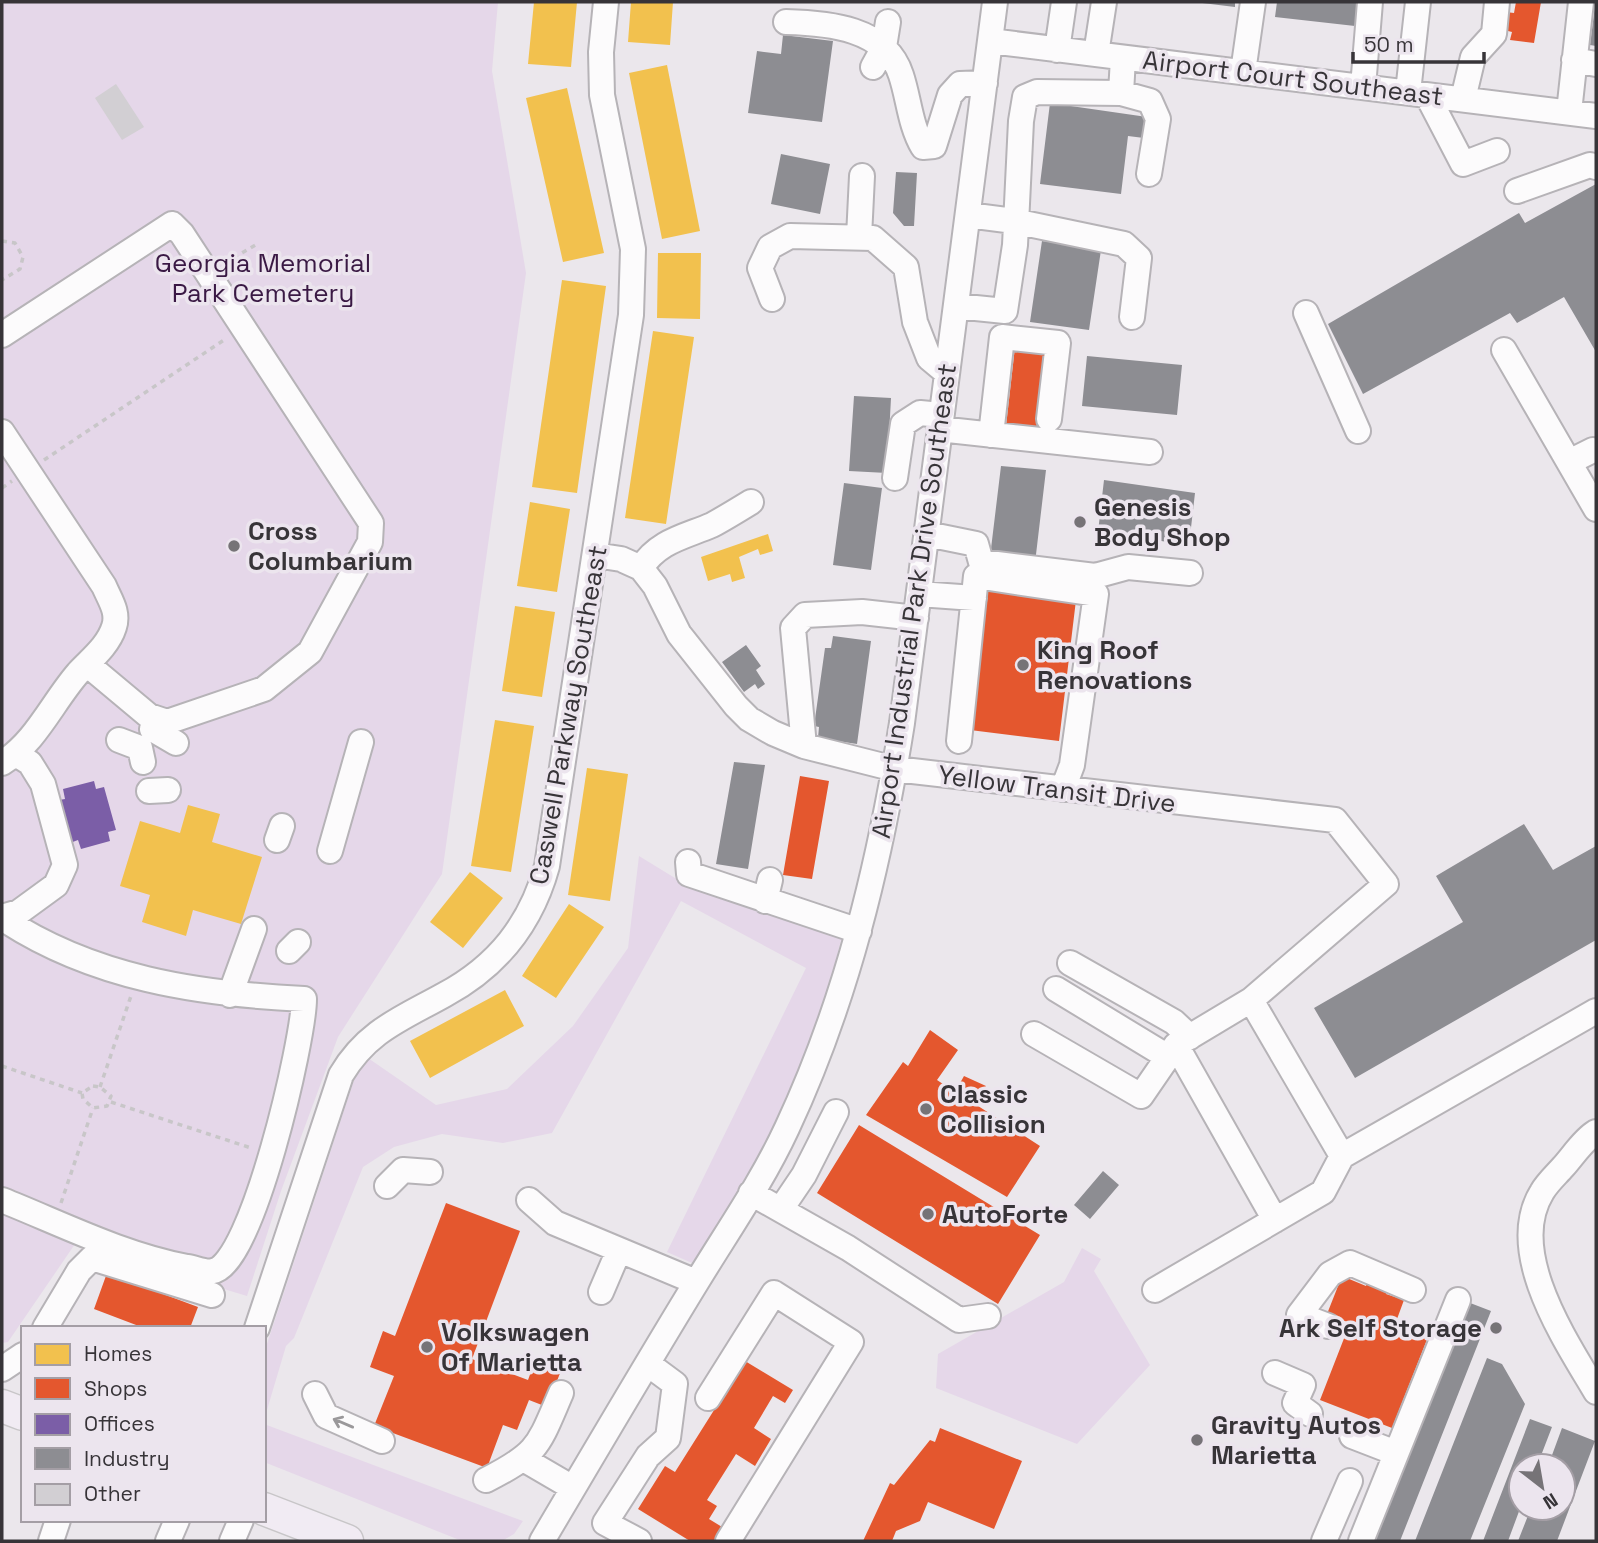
<svg xmlns="http://www.w3.org/2000/svg" width="1598" height="1543" font-family="'Space Grotesk',sans-serif">
<style>
.green{fill:#e5d7e9}
.homes{fill:#f2c14e}
.shops{fill:#e4572e}
.offices{fill:#7b5ea7}
.industry{fill:#8d8d92}
.building{fill:#d2cfd3}
.lines{fill:none;stroke-linecap:round;stroke-linejoin:round}
.minor-casing{stroke:#b6b3b7;stroke-width:28}
.major-casing{stroke:#c8c6c8;stroke-width:35}
.path{stroke:#c8c6c8;stroke-width:3.5;stroke-dasharray:5 5;stroke-linecap:butt}
.minor{stroke:#fcfbfc;stroke-width:24}
.major{stroke:#f1ebf3;stroke-width:32}
.oneway{stroke:#9a989a}
.poi-dot{fill:#767377;stroke:#ece5ee;stroke-width:2.5}
.labels{text-anchor:middle;dominant-baseline:central;stroke-width:7;stroke-linejoin:round;paint-order:stroke}
.street-label{font-size:26px;fill:#373438;stroke:#ece5ee}
.park-label{font-size:26px;fill:#3a1944;stroke:#ece5ee}
.poi-label{font-size:26px;font-weight:bold;fill:#373438;stroke:#ece5ee;text-anchor:start}
</style>
<rect width="100%" height="100%" fill="#ebe7ec"/>
<path class="green" d="M2 2H498L492 71 526 273 442 874 338 1037 281 1191 247 1296 75 1244 8 1342 2 1343Z
M639 856 688 886 842 936C829 988 812 1053 790 1101 764 1158 727 1211 692 1263L667 1252 806 968 681 901 552 1133 503 1143 442 1134 394 1147 363 1167 294 1338 286 1346 264 1420V1353L356 1074 368 1058 436 1105 507 1089 573 1026 628 948Z
M1082 1248 1101 1259 1094 1271 1150 1365 1077 1444 936 1388 938 1354 1064 1282Z
M264 1424 523 1521 514 1534 502 1541H462L264 1462Z"/>
<path class="homes" d="M534 2H577L571 67 528 64Z
M631 2H673L670 45 628 42Z
M667 65 700 231 662 239 629 73Z
M567 88 604 253 563 262 526 98Z
M658 253H701L700 319 657 318Z
M562 280 606 286 577 493 532 487Z
M653 331 694 337 666 524 625 518Z
M530 502 570 509 557 592 517 586Z
M768 534 773 551 760 555 758 549 739 557 745 578 732 582 730 574 708 581 701 557Z
M515 606 555 612 542 697 502 691Z
M495 720 534 726 511 872 471 866Z
M587 768 628 774 610 901 568 895Z
M188 805 220 814 212 842 262 857 241 924 193 910 186 936 142 922 150 895 120 886 140 821 180 833Z
M470 872 503 898 463 948 430 922Z
M569 904 604 927 556 998 522 976Z
M505 990 524 1026 430 1078 410 1041Z"/>
<path class="shops" d="M1516 2H1541L1534 43 1510 40 1512 32 1504 30 1506 12 1514 13Z
M1015 347 1048 351 1039 430 1006 426Z
M987 591 1076 600 1059 741 970 730Z
M800 776 829 781 812 879 783 875Z
M930 1030 958 1050 937 1080 955 1092 964 1076 986 1086 975 1104 1040 1146 1007 1197 866 1115 903 1062 908 1066Z
M859 1125 1040 1235 998 1304 817 1193Z
M446 1203 520 1231 472 1359 528 1380 536 1358 562 1368 547 1407 529 1400 517 1430 503 1425 487 1468 374 1426 394 1376 370 1367 383 1331 395 1336Z
M107 1273 198 1307 190 1328H144L94 1309Z
M1342 1276 1366 1286 1368 1281 1388 1288 1386 1294 1404 1300 1397 1319 1430 1332 1392 1428 1320 1400 1350 1323 1327 1314Z
M745 1361 793 1390 785 1403 773 1396 754 1428 771 1439 755 1466 736 1454 707 1500 717 1506 709 1519 727 1530 720 1541H690L638 1509 665 1466 675 1472Z
M940 1428 1022 1461 994 1529 928 1502 920 1521 896 1531 892 1541H863L890 1483 894 1485 930 1440 935 1442Z"/>
<path class="offices" d="M94 781 96 789 104 787 116 830 108 832 110 841 81 849 78 840 70 843 59 800 65 799 63 789Z"/>
<path class="industry" d="M1194 2H1235V7Z
M1277 2H1357L1355 26 1275 17Z
M1595 6H1596V46L1590 45Z
M783 35 833 41 822 122 748 113 757 51 781 54Z
M1050 103 1147 117 1144 138 1128 136 1121 194 1040 184Z
M781 154 830 164 820 214 771 204Z
M896 172 917 173 914 226H904L893 213Z
M1596 184V352L1564 297 1517 323 1510 313 1363 394 1328 324 1519 213 1525 223Z
M1042 241 1101 250 1089 330 1030 322Z
M1087 356 1182 365 1177 415 1082 406Z
M854 396 891 398 887 473 849 471Z
M1001 466 1046 470 1035 563 990 557Z
M1104 480 1195 493 1189 545 1098 532Z
M844 483 882 488 871 570 833 565Z
M833 636 871 641 857 744 818 738 819 727 814 726 825 648H831Z
M746 645 761 666 756 670 765 684 758 689 755 684 744 692 722 662Z
M734 762 765 765 748 869 716 864Z
M1524 824 1553 870 1596 846V940L1355 1078 1314 1008 1463 922 1436 876Z
M1103 1171 1119 1185 1090 1219 1074 1205Z
M1465 1301 1491 1311 1400 1541H1370Z
M1487 1358 1502 1364 1525 1404 1470 1541H1415Z
M1530 1419 1552 1427 1537 1466H1521V1506L1508 1541H1483Z
M1562 1428 1595 1441 1557 1541H1518L1531 1508H1563V1466H1548Z"/>
<path class="building" d="M116 84 144 127 122 140 95 98Z"/>
<g class="lines">
<g class="minor-casing">
<path id="minor" d="M786 22C828 23 886 28 901 75 909 99 910 125 923 147L934 146 950 95 960 84 985 83
M990 41 1596 116
M1057 50 1064 2
M1096 54 1104 2
M1574 60 1596 64
M873 67 884 47 888 22
M1243 72 1253 2
M1363 87 1370 2
M1408 92 1418 2
M1121 93 1150 101 1158 119 1149 174
M1427 95 1463 164 1497 151
M1463 99 1473 57 1494 34 1497 2
M1569 112 1581 2
M1517 191 1590 165 1596 167
M968 215 1014 221 1124 244 1139 258 1132 317
M859 237 862 176
M772 299 760 268 770 247 790 236 873 238 906 267 915 322 929 358 947 373
M956 306 1005 311 1015 245 1021 121 1025 97 1037 92 1121 93 1123 58
M1306 313 1358 431
M2 335 172 224 182 234 371 523 370 542 310 652 264 689 167 722 149 716 88 665
M1504 350 1596 509
M939 429 1150 452
M2 432 104 586C110 600 119 612 114 627 108 646 91 659 78 673 52 703 36 742 2 763
M991 435 1002 337 1058 343 1049 419
M1569 462 1593 450
M895 478 903 424 920 413 941 415
M927 534 976 544 981 562 1095 576 1128 567 1190 573
M595 555 621 559 641 568 655 586 679 634 736 706 749 719 773 733 804 746 895 769 1335 820 1386 884 1251 1000
M641 568C658 541 684 537 712 525 725 518 738 510 751 502
M919 594 974 598
M152 729 176 743
M119 740 140 748 143 762
M959 741 976 576 1096 594 1072 765 1063 789
M804 746 793 628 805 615 862 612 916 618
M149 791 168 790
M277 840 282 826
M330 851 361 742
M688 862 689 874 859 931
M765 901 770 880
M2 917 19 912 56 885 65 865 43 784 30 763 16 754
M2 918C92 978 198 994 304 999 304 1039 252 1266 213 1271 206 1273 195 1268 187 1267 123 1255 62 1224 2 1200
M289 951 298 942
M1070 963 1174 1022 1190 1037
M1056 989 1168 1057
M230 995 254 929
M1034 1034 1141 1096 1176 1045
M1596 1132C1583 1140 1573 1156 1563 1167 1556 1175 1547 1183 1542 1192 1505 1252 1566 1341 1596 1392
M387 1186 403 1170 430 1172
M751 1193 848 1248 959 1320 988 1316
M529 1200 555 1223 696 1282
M781 1209 804 1175 836 1112
M1275 1220 1176 1045 1251 1000 1342 1156 1596 1011
M1155 1290 1323 1192 1342 1156
M601 1292 619 1250
M1328 1326 1299 1315 1330 1274 1350 1263 1413 1290
M45 1328 79 1271 92 1258 212 1295
M257 1328 341 1075C367 1031 401 1019 444 995 498 966 531 924 547 866L631 315 633 249 602 95 601 52 606 2
M2 1369 23 1355
M1275 1373 1303 1385 1295 1403 1310 1414
M315 1394 326 1416 382 1441
M708 1398 774 1293 851 1342 728 1541
M1352 1436 1396 1453
M525 1460 573 1488
M486 1480C539 1453 538 1446 561 1393
M51 1541 58 1520
M168 1541 177 1520
M232 1541 241 1520
M542 1541C593 1455 644 1368 696 1283 727 1232 762 1182 787 1128 847 1000 880 862 902 723L995 2
M639 1541 605 1523 648 1456 668 1438 675 1384 648 1364
M1324 1541 1350 1481
M1361 1541 1458 1300"/>
</g>
<g class="major-casing">
<path id="major" d="M2 1406 23 1414
M264 1509 347 1541"/>
</g>
<path class="path" d="M2 241 15 243 23 257 20 269 2 280
M225 263 257 244
M44 460 227 338
M2 488 12 481
M2 1066 82 1093
M93 1086 100 1087 111 1096 107 1106 93 1108 83 1099 82 1093Z
M100 1087 132 993
M111 1102 251 1148
M61 1203 93 1108"/>
<use href="#minor" class="minor"/>
<use href="#major" class="major"/>
</g>
<defs><path id="oneway-shaft" d="M-6 0H5M1.5-3L5.5 0L1.5 3" fill="none" stroke-width="1.6" stroke-linecap="round" stroke-linejoin="round" transform="scale(1.75)"/></defs>
<use class="oneway" href="#oneway-shaft" transform="translate(343 1423) rotate(-157)"/>
<g class="poi-dot">
<circle cx="1080" cy="522" r="7"/>
<circle cx="234" cy="546" r="7"/>
<circle cx="1023" cy="665" r="7"/>
<circle cx="926" cy="1109" r="7"/>
<circle cx="928" cy="1214" r="7"/>
<circle cx="1496" cy="1328" r="7"/>
<circle cx="427" cy="1347" r="7"/>
<circle cx="1197" cy="1440" r="7"/>
</g>
<g class="labels">
<g class="street-label">
<text transform="translate(1293 78) rotate(7)">Airport Court Southeast</text>
<text transform="translate(914 601) rotate(-82)">Airport Industrial Park Drive Southeast</text>
<text transform="translate(568 715) rotate(-80)">Caswell Parkway Southeast</text>
<text transform="translate(1057 789) rotate(7)">Yellow Transit Drive</text>
</g>
<g class="park-label">
<text x="263" y="263">Georgia Memorial<tspan x="263" dy="30">Park Cemetery</tspan></text>
</g>
<g class="poi-label">
<text x="1094" y="507">Genesis<tspan x="1094" dy="30">Body Shop</tspan></text>
<text x="248" y="531">Cross<tspan x="248" dy="30">Columbarium</tspan></text>
<text x="1037" y="650">King Roof<tspan x="1037" dy="30">Renovations</tspan></text>
<text x="940" y="1094">Classic<tspan x="940" dy="30">Collision</tspan></text>
<text x="942" y="1214">AutoForte</text>
<text x="1482" y="1328" text-anchor="end">Ark Self Storage</text>
<text x="441" y="1332">Volkswagen<tspan x="441" dy="30">Of Marietta</tspan></text>
<text x="1211" y="1425">Gravity Autos<tspan x="1211" dy="30">Marietta</tspan></text>
</g>
</g>
<rect width="1598" height="1543" fill="none" stroke="#373438" stroke-width="7"/>
<rect x="21" y="1326" width="245" height="196" fill="#ece5ee" stroke="#a49ea5" stroke-width="2"/>
<rect x="35" y="1344" width="35" height="21" fill="#f2c14e" stroke="#a49ea5" stroke-width="2"/>
<text x="84" y="1361" font-size="21" fill="#373438">Homes</text>
<rect x="35" y="1378" width="35" height="21" fill="#e4572e" stroke="#a49ea5" stroke-width="2"/>
<text x="84" y="1396" font-size="21" fill="#373438">Shops</text>
<rect x="35" y="1414" width="35" height="21" fill="#7b5ea7" stroke="#a49ea5" stroke-width="2"/>
<text x="84" y="1431" font-size="21" fill="#373438">Offices</text>
<rect x="35" y="1448" width="35" height="21" fill="#8d8d92" stroke="#a49ea5" stroke-width="2"/>
<text x="84" y="1466" font-size="21" fill="#373438">Industry</text>
<rect x="35" y="1484" width="35" height="21" fill="#d2cfd3" stroke="#a49ea5" stroke-width="2"/>
<text x="84" y="1501" font-size="21" fill="#373438">Other</text>
<g transform="translate(1542 1487) rotate(149)"><circle r="33" fill="#ece5ee" stroke="#a49ea5" stroke-width="2"/>
<path d="M0-5L12 26L0 18L-12 26Z" fill="#767377"/>
<text y="-10" font-size="19" font-weight="bold" text-anchor="middle" fill="#373438">N</text>
</g>
<path d="M1353 52v10h131v-10" fill="none" stroke="#373438" stroke-width="3.5"/>
<text x="1364" y="52" font-size="21" fill="#373438" stroke="#ece5ee" stroke-width="5" paint-order="stroke">50 m</text>
</svg>
